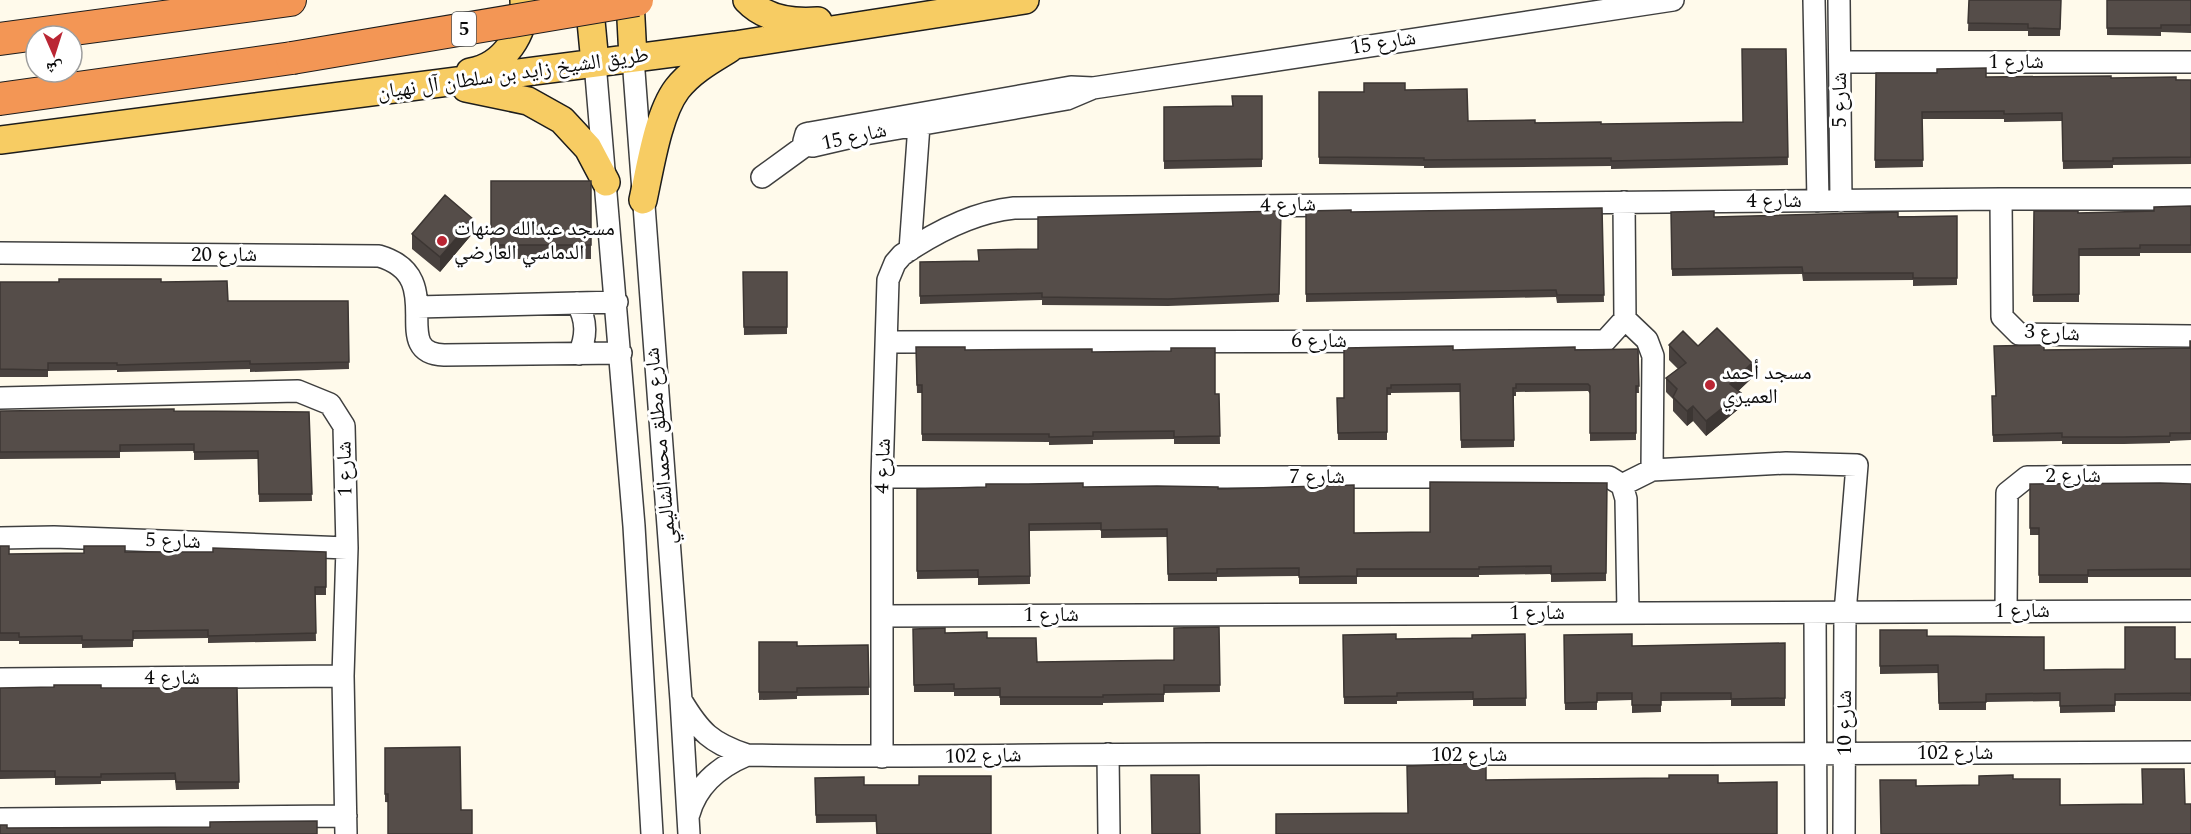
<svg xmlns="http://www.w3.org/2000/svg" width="2191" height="834" font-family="Spectral,'Noto Naskh Arabic',serif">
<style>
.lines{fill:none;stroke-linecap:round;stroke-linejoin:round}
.minor-casing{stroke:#3f3f3f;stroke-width:24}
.major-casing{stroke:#1d1d1d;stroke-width:30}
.highway-casing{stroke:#1d1d1d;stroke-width:34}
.minor{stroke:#fff;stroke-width:21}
.major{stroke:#f7cc63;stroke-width:27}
.highway{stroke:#f39655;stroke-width:32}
.highway-bridge-casing{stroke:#1d1d1d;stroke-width:34;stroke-linecap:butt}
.highway-bridge{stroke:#f39655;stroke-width:32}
.wall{fill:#49423f}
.shaded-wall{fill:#3c3633}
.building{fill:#554d49;stroke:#3c3633;stroke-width:1.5}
.poi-dot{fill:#ba2634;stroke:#fff;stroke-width:2}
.labels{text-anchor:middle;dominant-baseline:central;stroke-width:6;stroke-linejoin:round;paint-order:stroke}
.shield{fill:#fff;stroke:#555;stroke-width:1.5}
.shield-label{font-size:20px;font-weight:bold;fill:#0c0c0c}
.street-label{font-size:21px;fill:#0c0c0c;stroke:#fff}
.poi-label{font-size:21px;fill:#0c0c0c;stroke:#fff;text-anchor:start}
</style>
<rect width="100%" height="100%" fill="#fffaeb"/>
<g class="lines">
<g class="minor-casing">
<path id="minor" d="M1814 0 1818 201
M1839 0 1841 201
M633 58 681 700 689 834
M1840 62H2191
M595 63 634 526 652 834
M1071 87 1093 88 1067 99 865 134 813 146 806 145 804 141 806 134 810 133Z
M1093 88 1673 0
M762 177 806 145
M2001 199 2002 317 2019 334 2191 336
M910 250 919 125
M0 253 379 256C451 277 386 353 444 355L621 353
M577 303C587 320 587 336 579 354
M417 307 617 302
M1625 319 1647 340 1653 356 1652 470
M888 342 1605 341 1625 319 1624 202
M0 398 298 391 330 404 344 426 347 548 343 676 346 834
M882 477H1609L1622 485 1626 499 1628 612
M1622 485 1652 470 1786 463 1857 465 1845 613 1844 834
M0 538 54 537 347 548
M2006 611 2007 493 2027 477 2191 476
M1815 614 1816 834
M882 616 2191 611
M0 679 343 676
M681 700C700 732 711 743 747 755 902 758 1057 754 1212 754 1538 755 1865 754 2191 752
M1108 754 1109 834
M882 757V477L888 280 895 263 902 255C934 233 975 212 1014 208L2001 199H2191
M689 814C697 784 721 766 747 755
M0 819 346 816"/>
</g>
<g class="major-casing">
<path id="major" d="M589 0 595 63
M630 0 633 58
M747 0C765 19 793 23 818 21
M470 72C504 67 526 32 524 0
M466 88 528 101 562 120 588 148 606 182
M0 140 735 45 1025 0
M643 200C650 168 658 114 677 89 691 71 711 60 729 49"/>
</g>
<g class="highway-casing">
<path id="highway" d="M0 39 290 0
M0 99 292 58"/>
</g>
<use href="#minor" class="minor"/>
<use href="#major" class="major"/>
<use href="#highway" class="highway"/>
<g class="highway-bridge-casing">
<path id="highway-bridge" d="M292 58 637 0"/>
</g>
<use href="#highway-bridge" class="highway-bridge"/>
</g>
<path class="wall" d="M1969 0H2061L2060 36H2028V31H1968Z
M2107 0H2191V33L2161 32V36L2107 35Z
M1786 49 1788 165 1611 169V166L1424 168V166L1319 164V92H1364L1405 90 1468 121 1601 124 1743 122Z
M1876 73 1986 77 2111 78 2191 80V164L2113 165V168L2063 169 2062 121 2004 122V119H1922L1923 167 1875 168Z
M1262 96V167L1164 169V107L1232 106Z
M491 181H591V259H491Z
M2191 206V253H2140V256H2079V302H2033L2034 211 2078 213 2154 211Z
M1602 208 1604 302 1557 303 1556 297 1306 302V211L1351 212Z
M1281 211 1279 302 1168 306 1042 305V300L920 304V262L979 261 1038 249Z
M1671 212 1714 217 1957 216V285L1913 286V280L1803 281 1802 274 1672 276Z
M473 233 440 272 412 249V234Z
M743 272H787V334L744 335Z
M0 282H161L228 301H348L349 369 250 372V369L117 372V370L48 371V377H0Z
M2191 341V440L2170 441V443L2124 444H2062V441L1993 442 1992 396H1995L2044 350 2190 348Z
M1669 345 1698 346 1752 378 1738 391 1741 407 1706 436 1693 421 1687 426 1673 411V399L1666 392V378L1678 369 1669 360Z
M916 347 965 350 1092 352 1215 394H1219L1220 444H1174V439L1093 440V444L1049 445V442L922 441V393H917Z
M1638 349 1639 393H1636V440L1590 441V394L1588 391 1516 392V396H1514V447L1461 448 1460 392 1391 393V395H1387V440H1338L1337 398H1344L1453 350Z
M0 411 309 412 312 501 259 502 258 459 194 460V451L120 452V458L0 459Z
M1607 483 1606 581 1551 582V574L1479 575V577H1357V584H1299V576L1217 577V581H1168L1167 537 1101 538V530L1030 531V584L978 585V578L917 579V489L1083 487 1218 489 1354 533 1430 532Z
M2030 484H2191V577H2088V583H2039V535H2030Z
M0 546 9 554 326 552V595H315L316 641 208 643V638L133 639V647L82 648V644H19V641H0Z
M1219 627 1220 692 1164 693V702L1103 703V705H1000V696H954V692H914L913 629 987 638 1037 662 1174 660Z
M1880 630 1927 636 2044 670 2125 669 2175 659H2191V704V701H2115V712L2060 713V701L1986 702V710H1939L1938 673 1880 674Z
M1525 634 1526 706H1473V700L1397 701V704H1344L1343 635 1396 639 1472 638Z
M1564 635 1632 646 1785 643V706H1731V700L1661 701V712L1632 713V700L1597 701V710H1565Z
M759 642 797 646 868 645 869 695 797 696V699L759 700Z
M0 688H237L239 789 176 790 175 780 101 781V784L55 785V778L0 779Z
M385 748 461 810 385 802Z
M815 778 864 785 991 834 876 822 816 823Z"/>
<path class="shaded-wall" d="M473 219V233L440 272V257Z
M1752 363V378L1730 399V384Z
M1741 393V407L1706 436V421Z
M1693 406V421L1687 426V411Z"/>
<path class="building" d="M1969 0H2061L2060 29 2028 28V24L1968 23Z
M2107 0H2191V25H2161V28H2107Z
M1742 49H1786L1788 157 1611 161V158L1424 160V158L1319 157V92H1364V83H1405V90L1467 89 1468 121 1535 120V123L1601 122V124L1743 122Z
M1986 68V77L2111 76V78L2176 77V80H2191V157L2113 158V161H2063L2062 113 2004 114V111L1922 112 1923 160H1875L1876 73H1937V69Z
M1232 96H1262V159L1164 161V107L1233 106Z
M491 181H591V245H491Z
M445 195 473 219 440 257 412 234Z
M2191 206V245H2140V248L2079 249V294L2033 295 2034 211H2078V213L2154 211V207Z
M1602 208 1604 295H1557L1556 290 1306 294V211L1351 210V212Z
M1281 211 1279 294 1168 299 1042 297V293L920 296V262L979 261 978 250 1038 249V217Z
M1714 211V217L1898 212V217L1957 216V278H1913V273H1803L1802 267 1672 269 1671 212Z
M743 272H787V327H744Z
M59 279H161V282L227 281 228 301H348L349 362 250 364V361L117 365V363H48V370L0 369V282H59Z
M1717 328 1752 363 1730 384 1741 393 1706 421 1693 406 1687 411 1673 397 1677 389 1666 378 1686 363 1669 345 1683 331 1698 346Z
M2190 341H2191V433H2170V436L2124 437H2062V433L1993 435 1992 396H1996L1994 346 2044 345V350L2190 348Z
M1453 346V350L1575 347V350L1638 349 1639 386H1636V433H1590V386L1588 384H1516V388H1513L1514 440H1461L1460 384 1391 385V388H1387V432L1338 433 1337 398H1344V348Z
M916 347H965V350L1092 349V352L1171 351V348H1215V394H1219L1220 436 1174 437V431L1093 432V436L1049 437V434H922V385H917Z
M174 409V411L309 412 312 494H259L258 451 194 452V444L120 445V451L0 452V411Z
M1430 482 1607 483 1606 573 1551 574V566L1479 567V569H1357V576L1299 577V568L1217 569V573L1168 574 1167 529 1101 530V523L1029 524 1030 576 978 577V570L917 571V489L986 487V484H1028L1083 483V487L1157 486 1218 487V489L1354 485V533L1430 532Z
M2160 483 2191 484V569L2088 570V575H2039V528H2030V484Z
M0 546H9V554L84 553V546H125V552H213V548L326 552V587H315L316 633 208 636V630L133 631V640H82V636L19 637V633H0Z
M1219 627 1220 685H1164V694L1103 695V697H1000V688L954 689V684L914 685 913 629 945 628V633L987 632V638H1036L1037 662 1174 660V628Z
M2125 627H2175V659H2191V696V693L2115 694V705L2060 706V693L1986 694V702L1939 703 1938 665 1880 666V630H1927V636L2044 637V670L2125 669Z
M1396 634V639L1472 638V635L1525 634 1526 698 1473 699V692L1397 693V696L1344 697 1343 635Z
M1632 634V646L1785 643V698L1731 699V693H1661V705H1632V693H1597V702L1565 703 1564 635Z
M759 642H797V646L868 645 869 687 797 688V692H759Z
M54 685H101V688H237L239 782H176L175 773 101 774V777H55V771H0V688L54 687Z
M460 747 461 810H472V834H388V794H385V748Z
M1486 763V780L1669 778V775H1718V783L1777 782V834H1276V814L1408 813 1407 766Z
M2142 769H2184L2185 804H2191V834H1881L1880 780H1916V786L1979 785V776L2013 775V779H2060V805L2143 804Z
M1151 775H1199L1200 834H1152Z
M919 776H991V834H877L876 815H816L815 778 864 777V785H919Z
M317 821V834H0V825H7V828L210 827V822Z"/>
<g class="poi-dot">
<circle cx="442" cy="241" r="6"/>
<circle cx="1710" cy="385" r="6"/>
</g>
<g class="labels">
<rect class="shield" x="452" y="12" width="24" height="34" rx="4.5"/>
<g class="shield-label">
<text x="464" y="29">5</text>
</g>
<g class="street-label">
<text transform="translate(1383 43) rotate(-9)">شارع 15</text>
<text x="2016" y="62">شارع 1</text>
<text transform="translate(513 74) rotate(-8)">طريق الشيخ زايد بن سلطان آل نهيان</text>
<text transform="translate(1840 100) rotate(-90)">شارع 5</text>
<text transform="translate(854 137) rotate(-12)">شارع 15</text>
<text x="1774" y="201">شارع 4</text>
<text transform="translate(1288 205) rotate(-1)">شارع 4</text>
<text x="224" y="255">شارع 20</text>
<text transform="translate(2052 333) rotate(3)">شارع 3</text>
<text x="1319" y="341">شارع 6</text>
<text transform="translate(661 446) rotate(-95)">شارع مطلق محمدالشاليمي</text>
<text transform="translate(883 466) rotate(-88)">شارع 4</text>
<text transform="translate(345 469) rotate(-91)">شارع 1</text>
<text x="2073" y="476">شارع 2</text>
<text x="1317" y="477">شارع 7</text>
<text transform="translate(173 541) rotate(2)">شارع 5</text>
<text x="2022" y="611">شارع 1</text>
<text x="1537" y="613">شارع 1</text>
<text x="1051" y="615">شارع 1</text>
<text x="172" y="678">شارع 4</text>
<text transform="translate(1845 723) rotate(-90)">شارع 10</text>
<text x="1955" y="753">شارع 102</text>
<text x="1469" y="755">شارع 102</text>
<text transform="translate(983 756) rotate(-1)">شارع 102</text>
</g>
<g class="poi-label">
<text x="454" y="229">مسجد عبدالله صنهات<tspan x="454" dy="24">الدماسي العارضي</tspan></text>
<text x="1722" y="373">مسجد أحمد<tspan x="1722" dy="24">العميري</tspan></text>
</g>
</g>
<g transform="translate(54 54) rotate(177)"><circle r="28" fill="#ffffff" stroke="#9e9e9e" stroke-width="1.5"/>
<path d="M0-4.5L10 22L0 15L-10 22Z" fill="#ba2634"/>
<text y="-9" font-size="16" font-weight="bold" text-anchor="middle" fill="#0c0c0c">ش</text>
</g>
</svg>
